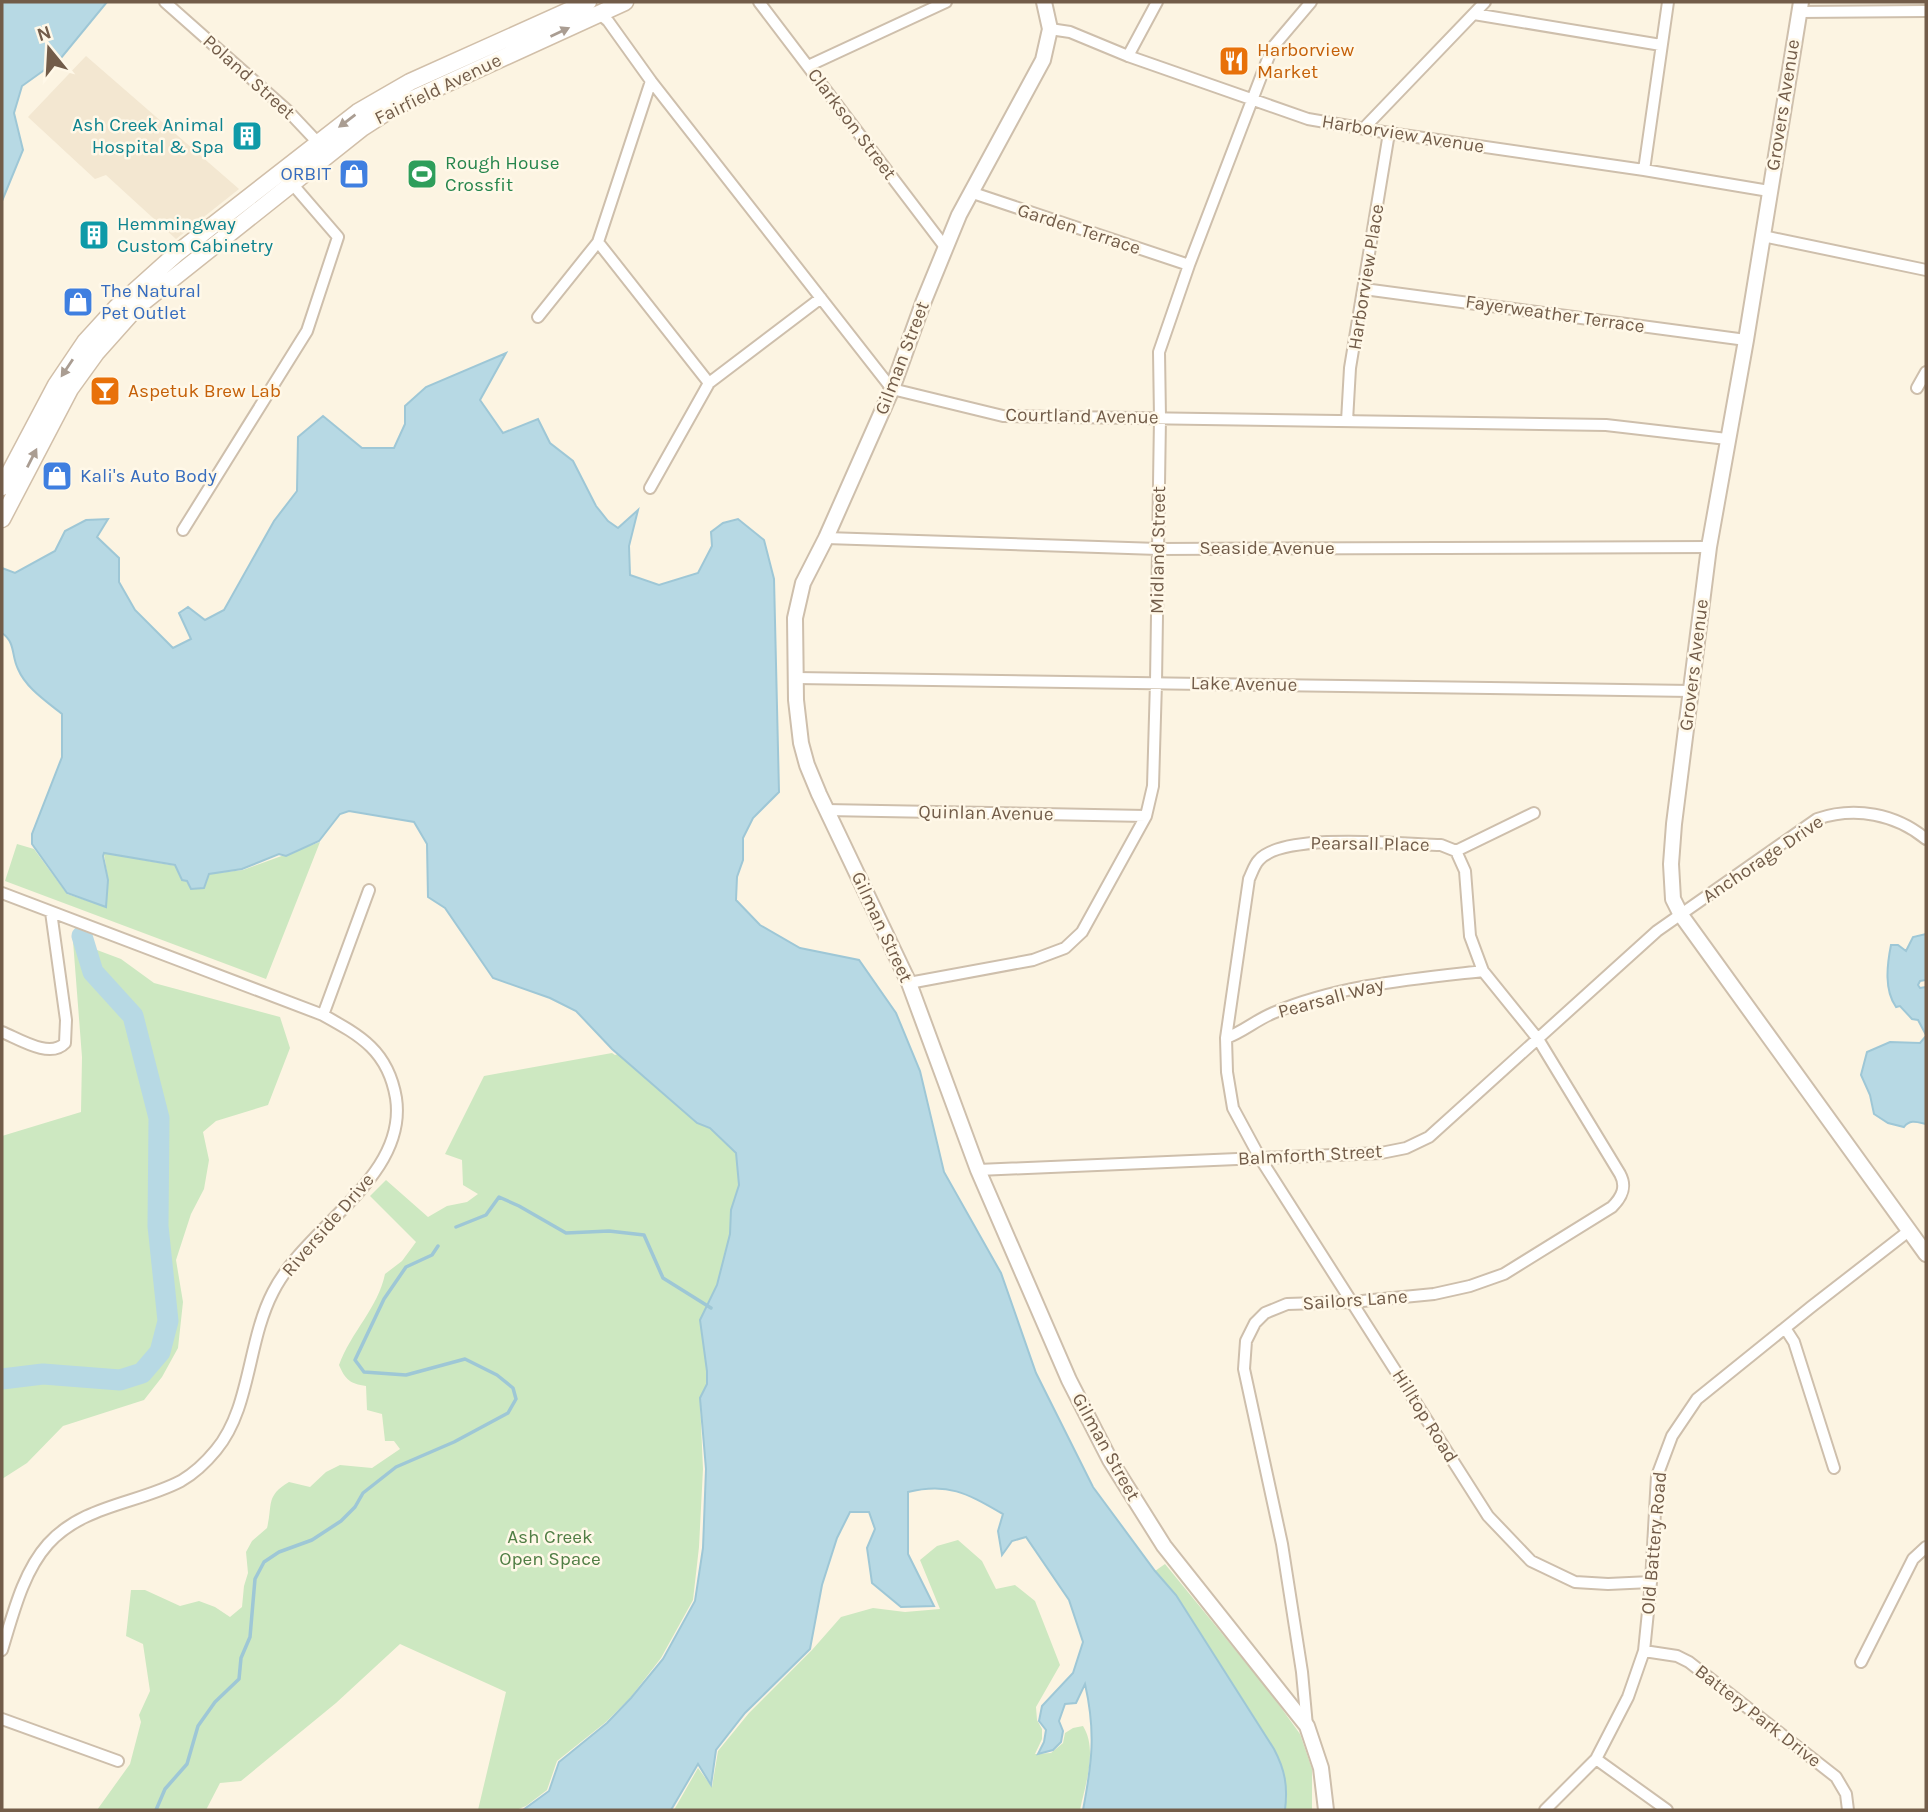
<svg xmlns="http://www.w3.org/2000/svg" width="1928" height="1812" font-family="Karla,sans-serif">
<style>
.residential{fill:#f3e7d1}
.green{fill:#cde8c1}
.water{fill:#b7d9e4;stroke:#9ec7d6;stroke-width:2}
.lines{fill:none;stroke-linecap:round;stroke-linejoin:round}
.stream{stroke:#9ec7d6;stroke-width:3.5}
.river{stroke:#b7d9e4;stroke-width:21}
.minor-casing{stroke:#cebfac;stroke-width:14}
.tertiary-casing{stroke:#cebfac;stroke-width:18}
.secondary-casing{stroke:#d1bfa9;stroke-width:19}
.minor{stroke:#fff;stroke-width:10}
.tertiary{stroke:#fff;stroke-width:14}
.secondary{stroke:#fff;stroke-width:16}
.oneway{fill:#aa9d92}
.labels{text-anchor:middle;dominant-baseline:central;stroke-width:5;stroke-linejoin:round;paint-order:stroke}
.food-label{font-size:19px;fill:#c56008;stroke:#fff8e8;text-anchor:start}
.street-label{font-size:19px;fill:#725c49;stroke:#fff8e8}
.culture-label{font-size:19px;fill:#0d838f;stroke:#fff8e8;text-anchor:end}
.leisure-label{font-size:19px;fill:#27864d;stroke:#fff8e8;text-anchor:start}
.shop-label{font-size:19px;fill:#366cbe;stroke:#fff8e8;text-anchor:start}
.park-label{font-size:19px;fill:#507e44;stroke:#fff8e8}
</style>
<rect width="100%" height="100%" fill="#fcf4e2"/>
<path class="residential" d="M86 56 239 189 176 239 106 175 95 179 28 117Z"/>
<path class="green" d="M320 842 266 979 5 881 17 844 34 849 67 894 106 907 108 880 104 853 176 866 181 880 186 881 191 889 204 888 209 874 243 870Z
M73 941 121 959 154 983 280 1017 290 1048 268 1105 216 1121 203 1132 209 1160 204 1189 191 1214 176 1260 183 1302 178 1348 162 1377 144 1400 63 1426 27 1463 2 1479V1136L81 1112 82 1057Z
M629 1050 744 1154 746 1182 707 1399 700 1401 703 1469 699 1547 693 1600 661 1658 630 1698 606 1722 557 1761 547 1790 526 1806 516 1810H478L506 1692 400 1644 336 1703 241 1781 220 1783 206 1810H97L130 1764 141 1722 139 1715 150 1691 143 1644 126 1636 131 1590H145L180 1606 199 1601 215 1607 230 1617 242 1607 244 1586 248 1573 246 1552 252 1541 267 1528C273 1505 265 1496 289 1482L310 1487 326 1472 340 1465 372 1468 400 1449 394 1441H385L382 1414 367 1410 366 1386C350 1384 345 1379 339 1365 351 1332 378 1308 385 1274L402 1261 416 1242 370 1196 386 1180 428 1217 447 1206 467 1202 478 1194 463 1185 462 1160 445 1154 484 1076 612 1053 615 1055Z
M958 1540 982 1561 996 1589 1015 1585 1035 1601 1060 1665 1036 1707 1037 1720 1042 1729V1739L1035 1754 1051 1753 1063 1743 1065 1733 1073 1728 1083 1726C1098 1750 1085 1785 1080 1810H674L698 1768 712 1787 718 1751 749 1713 812 1650 841 1617 873 1608 905 1612 940 1609 920 1560 937 1546Z
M1165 1564 1269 1691 1300 1734 1312 1769V1810H1285L1287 1795 1190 1618 1176 1595 1155 1571Z"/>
<path class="water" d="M2 2H107L61 58 22 86 14 113 23 150 2 201Z
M506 353 480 400 503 433 538 419 550 443 573 461 596 506 608 521 618 528 638 510 629 546 630 575 659 585 698 573 712 546 711 532 723 523 738 519 764 540 774 579 779 792 753 818 743 838V860L737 877 736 900 760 925 800 948 859 960 896 1013 920 1071 944 1172 1001 1273 1036 1373 1093 1487 1155 1571 1176 1595 1274 1749C1285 1770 1288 1786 1285 1810H1083C1092 1763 1096 1732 1085 1684L1076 1703 1065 1704 1059 1721 1063 1731 1061 1742 1053 1750 1038 1754 1044 1742 1046 1730 1039 1721 1042 1706 1073 1673 1083 1642 1069 1600 1026 1537 1012 1541 1002 1555 998 1531 1003 1514C968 1494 949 1482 908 1492V1554L934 1606 901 1607 872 1583 867 1548 875 1529 869 1512H850L837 1538 822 1585 810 1649 745 1713 716 1750 711 1785 698 1764 671 1810H523L549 1791 559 1762 607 1723 631 1698 663 1659 695 1601 703 1548 706 1469 700 1398 707 1384V1371L700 1320 717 1285 730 1234 731 1210 739 1185 736 1153 710 1128 697 1123 612 1049 576 1011 550 998 493 978 445 908 428 897 427 844 414 822 349 811 340 814 319 841 286 856 279 854 242 869 209 874 204 888 191 889 187 881 182 880 175 865 104 853 103 856 108 880 106 907 67 893 32 844V834L62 757V714C46 701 26 688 18 669 11 655 16 643 2 633V568L15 573 55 551 65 531 86 520 108 519 97 537 119 558V582L135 610 173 648 191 639 179 613 188 607 205 620 224 610 274 521 297 491 298 437 323 416 362 448H394L405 424V406L426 387Z
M1926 934V980L1920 981 1918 985 1920 988 1926 987V1035L1918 1020 1912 1019 1900 1006 1896 1007C1884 990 1887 965 1891 945H1898L1906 951 1913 937Z
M1926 1036V1124C1917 1122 1910 1119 1904 1127L1888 1123 1874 1114 1870 1095 1861 1075 1867 1052 1890 1042 1920 1043Z"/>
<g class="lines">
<path class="stream" d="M456 1227 486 1215 499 1197 519 1206 566 1233 609 1231 644 1235 663 1278 711 1308
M156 1810 165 1789 187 1764 198 1726 215 1702 239 1679 241 1658 250 1637 255 1579 264 1562 279 1552 312 1540 341 1521 355 1507 363 1493 396 1467 454 1442 508 1413 516 1399 513 1388 497 1375 465 1359 406 1375 364 1372 355 1360 384 1299 406 1267 432 1255 438 1246"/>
<path class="river" d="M2 1379 43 1374 120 1380 142 1373 160 1352 168 1321 158 1226 159 1118 133 1016 93 972 82 936"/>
<g class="minor-casing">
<path id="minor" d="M165 2 288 111 322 147
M759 2 945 247
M597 12 608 21 651 81 892 389 1003 416 1606 425 1727 439
M1799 12 1926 11
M1474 14 1661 45
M1050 29 1070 32 1128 56 1308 119 1389 133 1644 170 1769 191
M1128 56 1157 2
M808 66 946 2
M1364 128 1485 2
M1644 170 1668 2
M970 192 1189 265
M1763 236 1926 270
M598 242 709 383
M1364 289 1746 340
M538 317 598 242 651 81
M1917 388 1926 372
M1347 421 1350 368 1389 133
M650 488 709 383 821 298
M183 530 307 331 338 237 288 179
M826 538 1158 549 1709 547
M796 678 1691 691
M826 810 1146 816
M1456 851 1534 813
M2 893 323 1015C361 1036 388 1051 396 1098 408 1178 306 1226 273 1292 247 1342 251 1408 216 1450 207 1461 193 1474 181 1481 137 1504 83 1505 48 1544 23 1572 13 1614 2 1650
M909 983 1033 960 1065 948 1082 932 1146 816 1153 786 1156 682 1160 418 1159 352 1189 265 1272 48 1311 2
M323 1015 369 890
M2 1032C19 1039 50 1059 65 1043L66 1020 51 912
M1226 1038C1243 1032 1256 1020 1273 1013 1339 985 1412 979 1483 971
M978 1170 1381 1153 1406 1148 1429 1137 1657 931 1817 819C1855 806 1896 814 1926 839
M1785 1328 1794 1342 1834 1468
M1644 1651 1677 1656 1689 1662 1836 1777 1846 1794 1848 1810
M1861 1662 1913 1559 1926 1547
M2 1719 118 1761
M1307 1726 1302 1672 1282 1544 1244 1369 1246 1341 1255 1323 1265 1313 1287 1304 1352 1302 1434 1294 1470 1286 1504 1274 1612 1207C1622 1197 1627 1187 1620 1174L1538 1039 1483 971 1470 936 1465 871 1456 851 1441 845C1403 844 1283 832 1259 860 1254 865 1252 873 1249 879L1226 1038 1227 1072 1233 1108 1260 1158 1488 1516 1531 1561 1575 1582 1608 1584 1651 1582
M1596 1759 1667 1810
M1545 1810 1596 1759 1628 1697 1644 1651 1651 1582 1657 1476 1672 1436 1697 1399 1811 1307 1910 1230"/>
</g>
<g class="tertiary-casing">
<path id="tertiary" d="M1044 2 1050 29 1043 60 959 215 923 303 892 389 826 538 803 583 795 618 796 700 801 743 807 765 819 794 909 983 978 1170 1069 1380 1110 1460 1164 1546 1307 1726 1321 1768 1326 1810
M1801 2 1746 340 1709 547 1674 824 1671 864 1673 899 1681 915 1926 1254"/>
</g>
<g class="secondary-casing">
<path id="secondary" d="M2 487 56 385 85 342 117 307 176 254 358 112 410 82 588 2
M2 519 70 389 96 353 137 307 362 128 393 108 625 2"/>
</g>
<use href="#minor" class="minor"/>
<use href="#tertiary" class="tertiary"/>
<use href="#secondary" class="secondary"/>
</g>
<defs><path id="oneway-solid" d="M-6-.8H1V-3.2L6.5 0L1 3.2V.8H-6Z" transform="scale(1.75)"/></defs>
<g class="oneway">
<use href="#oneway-solid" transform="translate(560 32) rotate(-25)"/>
<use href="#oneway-solid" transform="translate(347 121) rotate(143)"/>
<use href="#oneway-solid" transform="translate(67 368) rotate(124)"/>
<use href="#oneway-solid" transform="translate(32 458) rotate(-63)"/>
</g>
<defs>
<g id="restaurant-square" transform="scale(1.575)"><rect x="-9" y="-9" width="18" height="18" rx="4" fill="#e8710a" stroke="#fff8e8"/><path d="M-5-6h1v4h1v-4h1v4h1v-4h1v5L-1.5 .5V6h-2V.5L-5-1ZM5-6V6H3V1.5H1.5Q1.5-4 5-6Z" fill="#fff"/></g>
<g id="building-square" transform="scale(1.575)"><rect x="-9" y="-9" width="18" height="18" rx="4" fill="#0f9aa8" stroke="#fff8e8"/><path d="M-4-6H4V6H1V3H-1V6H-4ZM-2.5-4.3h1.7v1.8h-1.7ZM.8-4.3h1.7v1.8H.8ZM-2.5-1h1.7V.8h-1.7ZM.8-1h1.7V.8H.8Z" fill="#fff"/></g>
<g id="shop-square" transform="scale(1.575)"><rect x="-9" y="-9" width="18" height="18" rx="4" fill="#3f7fe0" stroke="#fff8e8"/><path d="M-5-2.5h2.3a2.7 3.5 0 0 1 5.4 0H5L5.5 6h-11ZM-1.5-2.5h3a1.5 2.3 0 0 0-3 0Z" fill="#fff"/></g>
<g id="stadium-square" transform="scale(1.575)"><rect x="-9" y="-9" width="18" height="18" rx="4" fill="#2e9e5b" stroke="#fff8e8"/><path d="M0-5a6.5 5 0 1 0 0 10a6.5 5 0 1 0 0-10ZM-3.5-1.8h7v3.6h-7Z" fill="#fff"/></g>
<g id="bar-square" transform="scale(1.575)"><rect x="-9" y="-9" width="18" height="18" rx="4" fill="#e8710a" stroke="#fff8e8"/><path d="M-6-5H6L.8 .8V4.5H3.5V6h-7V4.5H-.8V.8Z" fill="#fff"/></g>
</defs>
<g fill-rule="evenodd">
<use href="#restaurant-square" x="1234" y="61"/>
<use href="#building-square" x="247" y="136"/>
<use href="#shop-square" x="354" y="174"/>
<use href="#stadium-square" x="422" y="174"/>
<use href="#building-square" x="94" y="235"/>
<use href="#shop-square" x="78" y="302"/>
<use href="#bar-square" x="105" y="391"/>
<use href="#shop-square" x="57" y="476"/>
</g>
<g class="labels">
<g class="food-label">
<text x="1257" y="50">Harborview<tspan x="1257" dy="22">Market</tspan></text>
<text x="128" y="391">Aspetuk Brew Lab</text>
</g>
<g class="street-label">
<text transform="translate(249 77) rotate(42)">Poland Street</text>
<text transform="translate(438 89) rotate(-26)">Fairfield Avenue</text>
<text transform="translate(1783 105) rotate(-81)">Grovers Avenue</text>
<text transform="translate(852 124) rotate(53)">Clarkson Street</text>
<text transform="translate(1403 134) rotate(9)">Harborview Avenue</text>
<text transform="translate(1079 229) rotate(18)">Garden Terrace</text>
<text transform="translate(1366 277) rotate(-81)">Harborview Place</text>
<text transform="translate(1555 314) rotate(8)">Fayerweather Terrace</text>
<text transform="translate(902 358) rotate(-69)">Gilman Street</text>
<text transform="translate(1082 416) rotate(1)">Courtland Avenue</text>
<text x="1267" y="548">Seaside Avenue</text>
<text transform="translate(1158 550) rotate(-89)">Midland Street</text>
<text transform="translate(1694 665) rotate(-83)">Grovers Avenue</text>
<text transform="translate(1244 684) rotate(1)">Lake Avenue</text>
<text transform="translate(986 813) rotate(1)">Quinlan Avenue</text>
<text transform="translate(1370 844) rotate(1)">Pearsall Place</text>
<text transform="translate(1763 859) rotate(-34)">Anchorage Drive</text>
<text transform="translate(882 927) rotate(65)">Gilman Street</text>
<text transform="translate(1331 998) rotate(-15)">Pearsall Way</text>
<text transform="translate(1310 1155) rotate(-3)">Balmforth Street</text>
<text transform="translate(328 1225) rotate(-49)">Riverside Drive</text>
<text transform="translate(1355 1300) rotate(-4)">Sailors Lane</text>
<text transform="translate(1425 1416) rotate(58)">Hilltop Road</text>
<text transform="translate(1106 1447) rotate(61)">Gilman Street</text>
<text transform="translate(1654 1543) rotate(-85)">Old Battery Road</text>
<text transform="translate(1758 1716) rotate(38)">Battery Park Drive</text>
</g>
<g class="culture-label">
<text x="224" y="125">Ash Creek Animal<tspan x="224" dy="22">Hospital &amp; Spa</tspan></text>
<text x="117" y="224" text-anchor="start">Hemmingway<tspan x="117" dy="22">Custom Cabinetry</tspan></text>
</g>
<g class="leisure-label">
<text x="445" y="163">Rough House<tspan x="445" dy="22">Crossfit</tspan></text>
</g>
<g class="shop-label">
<text x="331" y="174" text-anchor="end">ORBIT</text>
<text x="101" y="291">The Natural<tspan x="101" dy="22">Pet Outlet</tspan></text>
<text x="80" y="476">Kali's Auto Body</text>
</g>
<g class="park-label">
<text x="550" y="1537">Ash Creek<tspan x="550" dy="22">Open Space</tspan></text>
</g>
</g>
<rect width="1928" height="1812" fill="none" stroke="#725c49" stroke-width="7"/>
<g transform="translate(49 49) rotate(342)" stroke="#fff8e8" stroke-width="5" paint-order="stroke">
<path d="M0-5L12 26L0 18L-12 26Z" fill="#725c49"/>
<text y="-10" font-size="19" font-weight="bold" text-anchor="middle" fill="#725c49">N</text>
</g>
</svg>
